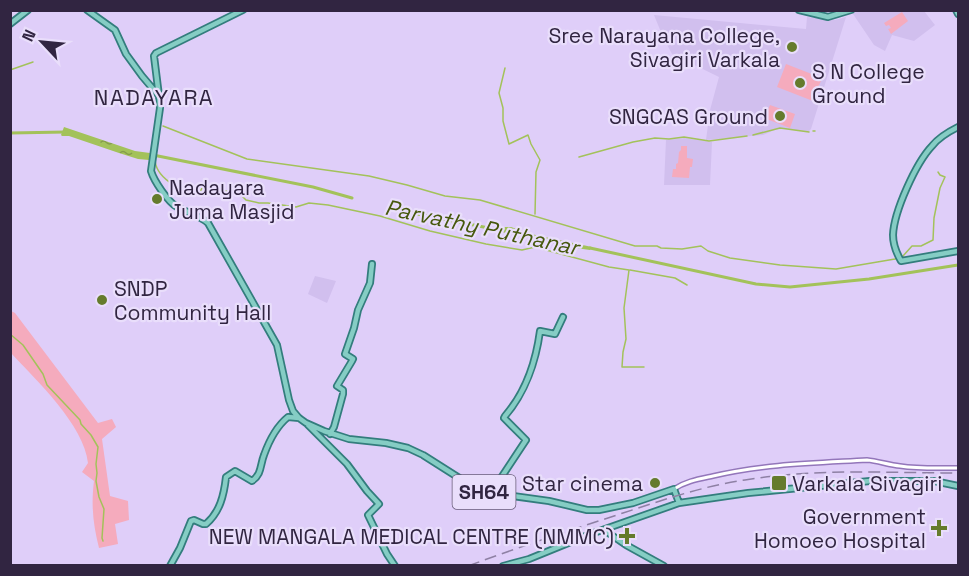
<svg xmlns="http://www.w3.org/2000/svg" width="969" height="576" font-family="'Space Grotesk',sans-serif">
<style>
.built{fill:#d1bfee}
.green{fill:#f5abbd}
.water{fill:url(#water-ripples)}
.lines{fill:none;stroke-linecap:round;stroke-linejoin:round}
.stream{stroke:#a3c25a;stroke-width:1.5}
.canal{stroke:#a3c25a;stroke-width:3}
.minor-casing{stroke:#9376ba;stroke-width:6}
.major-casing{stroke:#337d7d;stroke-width:8}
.minor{stroke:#fff;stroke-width:3}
.major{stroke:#85cdc4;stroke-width:4.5}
.rail{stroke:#8e80a4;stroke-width:1.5;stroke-dasharray:12 6;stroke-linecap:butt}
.poi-dot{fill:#657b2c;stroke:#e9defb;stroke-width:2}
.labels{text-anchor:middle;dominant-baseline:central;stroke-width:4.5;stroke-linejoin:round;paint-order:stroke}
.shield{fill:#e9defb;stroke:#685c79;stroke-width:1.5}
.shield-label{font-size:20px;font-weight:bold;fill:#312541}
.poi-label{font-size:21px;fill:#312541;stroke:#e9defb;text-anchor:end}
.neighbourhood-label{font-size:22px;letter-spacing:1.5px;fill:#312541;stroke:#e9defb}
.water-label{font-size:22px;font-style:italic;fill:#46580c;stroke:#e9defb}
</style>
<defs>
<pattern id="water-ripples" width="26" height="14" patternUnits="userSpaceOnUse" patternTransform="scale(1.5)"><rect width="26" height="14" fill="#a3c25a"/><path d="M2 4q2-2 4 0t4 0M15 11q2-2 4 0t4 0" fill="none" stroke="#859d4c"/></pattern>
</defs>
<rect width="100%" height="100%" fill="#dfcef9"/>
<path class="built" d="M857 10 924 11 935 25 914 41 892 35 885 51 874 45 853 14Z
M654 15 806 29 807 17 835 20 846 17 811 129 808 132 779 128 763 135 706 140 710 110 719 77 672 54 663 37Z
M685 138 712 142 710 185H664L666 140Z
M315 276 336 281 327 303 308 294Z"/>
<path class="green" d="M902 12 908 21 891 34 888 29 891 28 889 25 886 26 884 23Z
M786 64 822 78 813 101 777 87Z
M770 105 795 114 790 128 764 118Z
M681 146H687V158L693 159 692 167H690L689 178 672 177 673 169H676V164L678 163 679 152 681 150Z
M11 311 15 313 98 423 112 419 116 427 102 439 110 496 128 501 129 520 115 524 118 544 99 548C93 524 91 505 94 481L82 472 88 463C84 425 37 381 11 353Z"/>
<path class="water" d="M64 127 135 151 150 153 149 160 138 159 119 153 69 136H62L61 135Z
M503 227H511L531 234 592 247 590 250 561 246 544 240 534 239 503 232Z"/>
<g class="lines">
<path class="stream" d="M505 68 499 93 503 108V121L509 144 528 135 531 144 540 160 536 172 535 214
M10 70 33 62
M163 126 247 159 369 176 407 185 445 196 480 200 635 246H657L661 248 682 249 701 246 708 251 730 258 780 265 836 269 895 259 903 256 912 246H921L933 240 934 218 940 188 945 177 940 175 938 172
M813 131H815
M753 135 780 128 809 132
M155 156C153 178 181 191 199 194L202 188 232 192 240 194 246 200 259 203H268L296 207 309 203 328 205 380 216 430 231 486 244 522 250 535 247 609 267 629 270 624 308 626 339 623 352 622 367H644
M579 157 633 142 655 138 669 139 684 137 709 141 747 136
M630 270 675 278 687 285
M10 334 23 345 43 374 47 385 80 420 81 424 91 435 98 447 96 464 97 473 96 481 99 497 104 509 102 538 103 541"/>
<path class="canal" d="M10 133 66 132
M153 155 313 187 352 198
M402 211 504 231
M590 248 756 284 790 287 869 279 958 265"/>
<g class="minor-casing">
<path id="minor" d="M674 489C686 481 699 479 713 476 764 464 816 463 867 460 878 461 889 465 900 466 919 469 939 468 958 468"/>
</g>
<g class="major-casing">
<path id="major" d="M87 10 115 30 126 54 142 76 159 96 160 108 151 171C154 181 168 202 177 207 187 213 199 215 208 223L277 345 289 400 293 411 299 418 306 423 324 431 349 439 386 443 408 448 423 455 475 488 491 493 549 501 587 510H599L633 503 674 489 679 503
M799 10 828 17 851 10
M956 10 958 14
M10 24 28 10
M159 96 154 56 156 53 243 10
M958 127C948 132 939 137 932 146 916 163 894 211 893 235 893 243 897 254 901 261L958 251
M308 425 347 464 367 491 379 504 368 515 387 554 395 566
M330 434 334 427 343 394V390L337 386 352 361 353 359 345 354 354 328 358 310 370 283 372 264
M491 493 526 440 504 418 505 416C525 393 536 361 540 331L555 334 563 317
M604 530 626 545 664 566
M170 566 180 548 191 521 194 520 203 524H206C220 512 224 495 226 477L235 471 252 481C262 474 260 465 264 455 269 441 277 426 288 417L299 418
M503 566 529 559 588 535 679 503 748 493 870 481H934L958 486"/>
</g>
<use href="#minor" class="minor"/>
<use href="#major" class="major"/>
<path class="rail" d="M468 566C519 547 571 530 623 513 663 500 703 486 745 480 816 468 887 473 958 473"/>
</g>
<g class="poi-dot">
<circle cx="792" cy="47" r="6"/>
<circle cx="800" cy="83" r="6"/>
<circle cx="780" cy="116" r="6"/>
<circle cx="157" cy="199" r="6"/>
<circle cx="102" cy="300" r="6"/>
<circle cx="655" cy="483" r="6"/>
<rect x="771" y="475" width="16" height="16" rx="3"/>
<path d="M936 519h6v6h6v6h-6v6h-6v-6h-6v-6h6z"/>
<path d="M624 527h6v6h6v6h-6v6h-6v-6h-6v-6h6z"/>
</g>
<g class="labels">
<rect class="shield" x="452.5" y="475" width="63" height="34" rx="4.5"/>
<g class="shield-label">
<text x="484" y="492">SH64</text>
</g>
<g class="poi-label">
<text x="780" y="35">Sree Narayana College,<tspan x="780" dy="24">Sivagiri Varkala</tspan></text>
<text x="812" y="71" text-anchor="start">S N College<tspan x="812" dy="24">Ground</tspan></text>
<text x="768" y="116">SNGCAS Ground</text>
<text x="169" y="187" text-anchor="start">Nadayara<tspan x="169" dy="24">Juma Masjid</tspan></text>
<text x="114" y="288" text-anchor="start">SNDP<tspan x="114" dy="24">Community Hall</tspan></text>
<text x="643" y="483">Star cinema</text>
<text x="792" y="483" text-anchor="start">Varkala Sivagiri</text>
<text x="926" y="516">Government<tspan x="926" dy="24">Homoeo Hospital</tspan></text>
<text x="614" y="536">NEW MANGALA MEDICAL CENTRE (NMMC)</text>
</g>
<g class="neighbourhood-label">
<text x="154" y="97">NADAYARA</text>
</g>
<g class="water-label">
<text transform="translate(482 227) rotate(12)">Parvathy Puthanar</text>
</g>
</g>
<rect width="969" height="576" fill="none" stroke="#312541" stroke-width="24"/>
<g transform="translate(42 42) rotate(296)" stroke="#e9defb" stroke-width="4.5" paint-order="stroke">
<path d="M0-4.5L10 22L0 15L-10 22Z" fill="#312541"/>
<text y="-9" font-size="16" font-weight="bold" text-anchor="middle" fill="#312541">N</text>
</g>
</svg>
